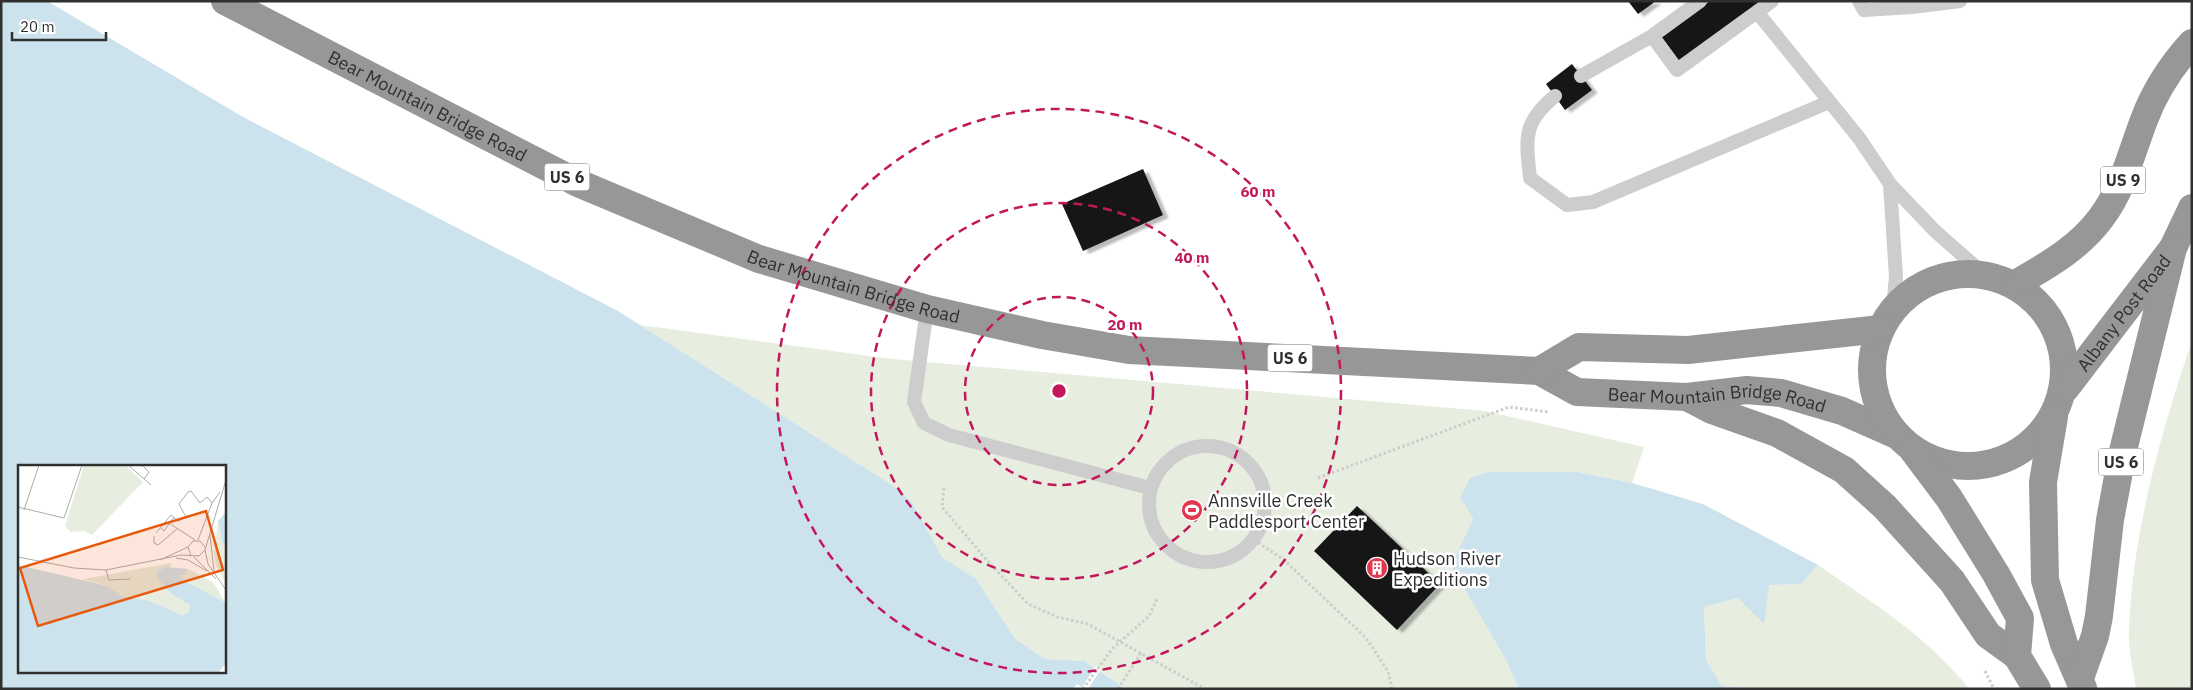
<svg xmlns="http://www.w3.org/2000/svg" width="2193" height="690" font-family="'IBM Plex Sans',sans-serif">
<style>
.green{fill:#e7eddf}
.water{fill:#cce2ec;fill-rule:evenodd}
.pier{fill:#fff}
.building{fill:#171717;filter:url(#shadow)}
.lines{fill:none;stroke-linecap:round;stroke-linejoin:round}
.path{stroke:#cdcdcd;stroke-width:3;stroke-dasharray:2.5 2.5;stroke-linecap:butt}
.lane{stroke:#cdcdcd;stroke-width:14}
.highway{stroke:#979797;stroke-width:28}
.ring{fill:none;stroke:#c2185b;stroke-width:2.5;stroke-dasharray:9 6}
.labels{text-anchor:middle;dominant-baseline:central;stroke-width:5;stroke-linejoin:round;paint-order:stroke}
.shield{fill:#fff;stroke:#6e6e6e;stroke-width:1}
.shield-label{font-size:16px;font-weight:bold;fill:#303030}
.street-label{font-size:18px;fill:#303030;stroke:#fff}
.poi-label{font-size:18px;fill:#303030;stroke:#fff;text-anchor:start}
.inset-road{fill:none;stroke:#acacac;stroke-width:1}
.view{fill:#e8590c;fill-opacity:0.15;stroke:#e8590c;stroke-width:2.5}
.inset-edge{fill:none;stroke:#303030;stroke-width:2.5}
.centre{fill:#c2185b;stroke:#fff;stroke-width:2.5}
.ring-label{font-size:15px;text-anchor:middle;font-weight:bold;fill:#c2185b;stroke:#fff;stroke-width:5;stroke-linejoin:round;paint-order:stroke}
</style>
<defs>
<filter id="shadow"><feDropShadow dx="5.5" dy="3" stdDeviation="1" flood-color="#0004"/></filter>
</defs>
<rect width="100%" height="100%" fill="#fff"/>
<path class="green" d="M640 325 892 359 1485 411 1644 447 1632 483 1577 472H1488L1470 478 1460 497 1473 519 1451 566 1506 660 1519 689H1126L1084 661 1045 659 1014 639 976 579 942 557 912 502 892 485Z
M2192 341V689H2136C2133 669 2128 648 2129 629 2133 531 2161 432 2192 341Z
M1818 565C1870 601 1930 638 1969 689H1758L1722 686 1706 660 1704 607 1738 598 1769 585 1801 584Z"/>
<path class="water" d="M1 1H47L243 117 618 311 892 485 912 502 942 557 976 579 1015 639 1045 659 1084 661 1126 689H1ZM19 466H224V671H19Z
M1488 472H1577L1632 483 1703 504 1818 565 1801 584 1769 585 1764 624 1738 598 1704 607 1706 660 1722 686 1758 689H1519L1506 660 1451 566 1473 519 1460 497 1470 478Z"/>
<path class="pier" d="M1096 666 1101 669 1088 689H1073L1077 684 1082 687Z"/>
<path class="building" d="M1628 1H1656L1638 14Z
M1710 1H1763L1680 62 1661 36Z
M1572 64 1592 90 1565 110 1546 84Z
M1143 169 1163 215 1083 251 1062 204Z
M1357 506 1440 584 1397 630 1314 551Z"/>
<g class="lines">
<path class="path" d="M1318 478 1509 407 1549 412
M944 488 942 507 984 557 1028 604 1057 617 1088 624 1205 689
M1254 540 1283 559 1366 638 1388 671 1392 689
M1985 671 1994 689
M1083 689 1112 649 1149 616 1158 597
M1118 689 1141 653"/>
<path class="lane" d="M1859 1 1864 10 1912 7 1960 1
M1757 12 1859 138 1890 184 1935 231 1985 275
M1652 36 1677 70 1772 1
M1581 76 1652 36 1700 1
M1555 96C1522 123 1526 139 1530 178L1567 205 1593 202 1829 102
M1890 184 1896 277 1893 309
M927 309 914 402 924 423 949 435 1150 488
M1149 504a58 58 0 1 1 116 0a58 58 0 1 1-116 0Z"/>
<g class="highway">
<path id="s1" d="M225 1 578 183 759 259 927 309 1042 335 1129 350 1539 371 1577 392 1687 397 1747 390 1781 393 1842 411 1894 434"/>
<circle cx="1968" cy="370" r="96"/>
<path d="M2014 285C2046 266 2078 249 2101 218 2123 189 2131 154 2144 120 2154 93 2172 65 2192 43"/>
<path d="M1539 371 1579 347 1688 350 1881 329"/>
<path id="s2" d="M2065 389 2173 248 2192 208"/>
<path d="M1687 397 1712 410 1777 433 1844 470 1885 507 1952 581 1988 635 2017 656"/>
<path d="M2054 417 2043 482 2045 580 2064 644 2083 688"/>
<path d="M1913 450 1949 498 1996 574 2020 618 2017 656 2037 689"/>
<path d="M2080 678 2095 636 2099 616 2110 520 2122 455 2173 248"/>
</g>
</g>
<g class="ring">
<circle cx="1059" cy="391" r="94"/>
<circle cx="1059" cy="391" r="188"/>
<circle cx="1059" cy="391" r="282"/>
</g>
<defs>
<g id="stadium-disc" transform="scale(1.125)"><circle r="9.5" fill="#e13850" stroke="#fff"/><path d="M0-5a6.5 5 0 1 0 0 10a6.5 5 0 1 0 0-10ZM-3.5-1.8h7v3.6h-7Z" fill="#fff"/></g>
<g id="building-disc" transform="scale(1.125)"><circle r="9.5" fill="#e13850" stroke="#fff"/><path d="M-4-6H4V6H1V3H-1V6H-4ZM-2.5-4.3h1.7v1.8h-1.7ZM.8-4.3h1.7v1.8H.8ZM-2.5-1h1.7V.8h-1.7ZM.8-1h1.7V.8H.8Z" fill="#fff"/></g>
</defs>
<g fill-rule="evenodd">
<use href="#stadium-disc" x="1192" y="510"/>
<use href="#building-disc" x="1377" y="568"/>
</g>
<g class="labels">
<g class="shield">
<rect x="544.5" y="163.5" width="45" height="27" rx="4"/>
<rect x="2100.5" y="166.5" width="45" height="27" rx="4"/>
<rect x="1267.5" y="344.5" width="45" height="27" rx="4"/>
<rect x="2098.5" y="448.5" width="45" height="27" rx="4"/>
</g>
<g class="shield-label">
<text x="567" y="177">US 6</text>
<text x="2123" y="180">US 9</text>
<text x="1290" y="358">US 6</text>
<text x="2121" y="462">US 6</text>
</g>
<g class="street-label">
<text stroke="none"><textPath href="#s1" startOffset="228">Bear Mountain Bridge Road</textPath></text>
<text stroke="none"><textPath href="#s1" startOffset="692">Bear Mountain Bridge Road</textPath></text>
<text stroke="none"><textPath href="#s2" startOffset="96">Albany Post Road</textPath></text>
<text stroke="none"><textPath href="#s1" startOffset="1570">Bear Mountain Bridge Road</textPath></text>
</g>
<g class="poi-label">
<text x="1208" y="500">Annsville Creek<tspan x="1208" dy="21">Paddlesport Center</tspan></text>
<text x="1393" y="558">Hudson River<tspan x="1393" dy="21">Expeditions</tspan></text>
</g>
</g>
<g transform="translate(18 465)">
<rect width="208" height="208" fill="#fff"/>
<path d="M66 0H107L125 17 74 70 66 66 53 67 47 61ZM200 56 205 79H207V118L198 101 196 87ZM153 98V102L140 109V113L172 140 169 149 162 150 132 136 104 131 90 121 65 114ZM170 104 195 117 207 137 163 115 162 110Z" fill="#e7eddf"/>
<path d="M207 48V79L205 80 200 56ZM0 100 90 121 104 131 132 136 163 150 170 148 172 140 154 129 139 113 138 107 148 102 170 104 167 110H162L164 115 207 137V199L201 207H0Z" fill="#cce2ec"/>
<path class="inset-road" d="M110 0 133 20M124 0 131 7 126 14M208 15 187 85 190 99 208 125M0 42 46 53 64 0M6 45 21 0M151 58 177 75M143 63 146 66 156 52M138 68 153 50 160 56 168 52 161 39 170 27 173 26 182 38 189 32 194 38M192 70 196 106M136 71V78L140 80 159 64M180 75 194 38 202 27M173 91 170 82 175 76H182L187 82M0 92 56 103 88 105 163 90 181 91 187 85M176 92 198 114M158 93 170 95 189 106M142 95 170 82M88 105 91 115 112 114"/>
<path class="view" d="M188 46 205 105 20 161 2 103Z"/>
<rect width="208" height="208" class="inset-edge"/>
</g>
<circle cx="1059" cy="391" r="8" class="centre"/>
<g class="ring-label">
<text x="1258" y="197">60 m</text>
<text x="1192" y="263">40 m</text>
<text x="1125" y="330">20 m</text>
</g>
<rect width="2193" height="690" fill="none" stroke="#303030" stroke-width="5"/>
<path d="M12 32v8h94v-8" fill="none" stroke="#303030" stroke-width="2.5"/>
<text x="20" y="32" font-size="15" fill="#303030" stroke="#ffffff" stroke-width="4" paint-order="stroke">20 m</text>
</svg>
